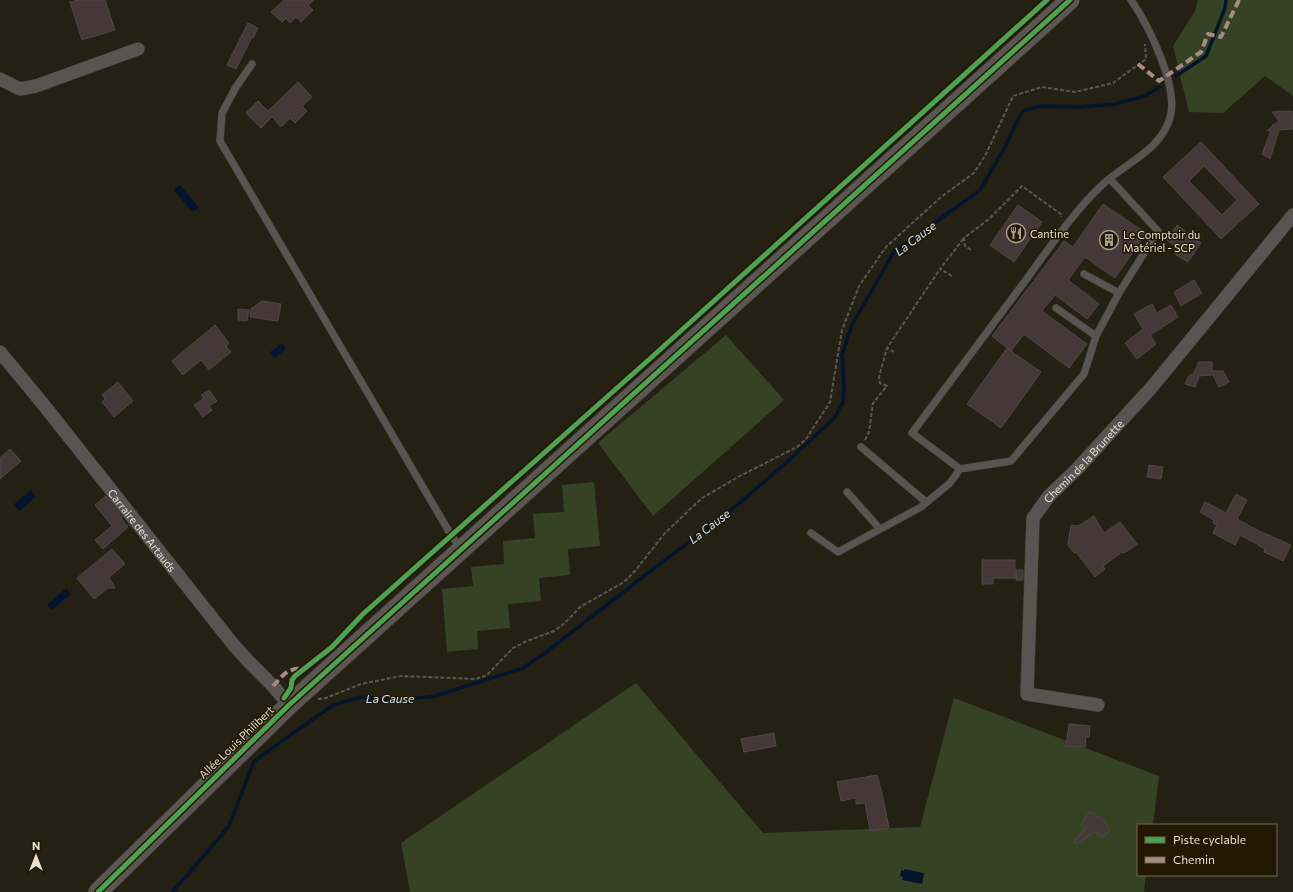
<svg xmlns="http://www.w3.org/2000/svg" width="1293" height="892" font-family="Commissioner,sans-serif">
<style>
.green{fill:#354324}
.water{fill:#03152d}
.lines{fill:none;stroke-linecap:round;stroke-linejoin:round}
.stream{stroke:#03152d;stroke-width:3.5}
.building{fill:#443838;stroke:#4f4845;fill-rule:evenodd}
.lane-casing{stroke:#3e3a30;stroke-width:8}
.street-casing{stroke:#3e3a30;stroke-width:14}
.secondary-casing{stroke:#3e3a30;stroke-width:20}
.path{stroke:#5b5652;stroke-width:2;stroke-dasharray:4 2;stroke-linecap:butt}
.lane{stroke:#585451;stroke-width:7}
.street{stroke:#585451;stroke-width:13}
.secondary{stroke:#5b5654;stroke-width:19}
.quiet{stroke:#a88b81;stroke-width:4;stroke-dasharray:8 4;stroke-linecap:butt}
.cycleway-casing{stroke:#231903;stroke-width:8}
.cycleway{stroke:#4ca352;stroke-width:5}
.labels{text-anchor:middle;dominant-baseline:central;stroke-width:3;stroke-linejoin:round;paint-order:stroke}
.poi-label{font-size:11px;fill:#e6e0d2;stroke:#231903;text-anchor:start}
.street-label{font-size:11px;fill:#e6e0d2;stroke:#231903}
.water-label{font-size:12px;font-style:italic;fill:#cae1fc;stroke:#231903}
</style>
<rect width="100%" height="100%" fill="#252014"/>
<path class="green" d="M1198 0H1293V96L1265 76 1223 113 1189 112 1173 46 1195 11Z
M726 335 784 400 653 516 598 443Z
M594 482 600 546 568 549 570 575 539 578 541 601 508 604 510 628 477 631 478 649 447 652 442 589 473 586 471 567 504 564 503 541 535 538 533 514 564 512 562 485Z
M636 683 763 833 920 827 954 698 1159 776 1153 825H1138V875H1146L1144 892H410L401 843Z"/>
<path class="water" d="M180 185 199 207 192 212 174 190Z
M282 343 286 349 275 358 270 352Z
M31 490 36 497 19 511 14 504Z
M66 588 71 594 52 610 47 605Z
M904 869 924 873 922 884 902 880 903 877 900 876 901 870 904 871Z"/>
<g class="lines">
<path class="stream" d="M1176 76 1206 56 1225 8 1226 0
M172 892 184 879 229 826 254 761 333 705 362 697 400 700 435 696 523 668 541 656 661 563 735 507 788 461 834 418 843 402 844 387 842 355 852 325 894 252 980 190 1006 145 1018 119 1023 111 1040 106 1081 107 1115 104 1145 96 1160 87"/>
</g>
<path class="building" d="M78 0H105L115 30 82 40 70 2Z
M284 0H314L308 5 313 10 301 22 296 17 290 23 286 18 282 22 271 12Z
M248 23 258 28 253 38 252 37 236 69 227 65Z
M298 82 312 97 302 106 307 111 295 123 290 118 281 127 272 117 261 128 246 113 258 101 268 111Z
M1292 111 1293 129 1279 130 1270 159 1262 154 1271 130 1267 131 1272 127 1273 124 1274 125 1279 121 1272 112Z
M1201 142 1259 204 1221 239 1163 177ZM1204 166 1237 200 1222 215 1189 181Z
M1103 204 1146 233 1115 278 1085 257 1068 280 1099 304 1087 319 1055 295 1042 311 1087 344 1069 368 1024 334 1011 351 992 336 1064 241 1073 247Z
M1018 205 1042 222 1014 262 990 245Z
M1177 225 1201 243 1188 262 1175 254 1178 249 1167 240Z
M1194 280 1202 293 1181 306 1174 292Z
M262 301 281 304 278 321 250 317 251 309Z
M1152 304 1157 313 1171 305 1178 317 1150 335 1156 344 1137 359 1125 343 1143 329 1134 314Z
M238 309 249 310 247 321 238 320Z
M215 325 229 343 226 346 231 352 209 370 201 360 183 375 172 361Z
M1007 348 1041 372 1001 428 967 404Z
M1199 362H1212V371H1223L1229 382 1219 387 1213 375 1197 376 1199 377 1195 387 1185 384 1190 374 1193 375Z
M118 382 133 401 114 417 102 402 105 399 102 395Z
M209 390 217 401 209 406 212 410 203 417 194 405 204 398 201 395Z
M10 449 21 461 0 479V458Z
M1149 465 1163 467 1161 479 1147 477Z
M1236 494 1247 500 1237 519 1257 530 1291 545 1283 561 1264 552 1265 549 1259 546V545L1240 535 1235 545 1213 533 1217 525 1213 523 1214 520 1200 512 1205 502 1226 513Z
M106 496 122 517 121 518 128 527 103 549 95 540 112 526 95 505Z
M1094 516 1104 533 1120 522 1137 544 1124 553 1122 552 1103 566 1105 569 1095 577 1076 552 1074 553 1068 545 1071 525 1078 526Z
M112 549 125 564 109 577 115 588H108L94 599 77 578Z
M982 560H1015V578H993V584H982Z
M1016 570H1023V580H1016Z
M1069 724 1090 726 1089 737H1086L1085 747 1066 746Z
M774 733 776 746 744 752 741 739Z
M877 775 882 793 889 828 870 831 865 803 856 804V798L841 801 837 782Z
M1090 811 1104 821 1110 831 1101 838 1096 831 1076 844 1074 841 1086 829 1081 825Z"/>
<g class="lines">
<g class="lane-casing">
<path id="lane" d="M252 64 236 87 222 113 220 141 451 535 461 549
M1084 274 1119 293
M1056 308 1096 336 1119 293 1158 231 1110 179
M861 447 926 502
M960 469 912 433C951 381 989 329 1028 277 1050 247 1075 210 1102 185 1125 163 1160 151 1170 118 1179 87 1149 26 1131 0
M847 492 880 529
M811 533 838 552 921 507 950 483 960 469 1011 461 1084 374 1096 336"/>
</g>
<g class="street-casing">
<g id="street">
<path d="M0 79 20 89 36 86 138 49"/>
<path id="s1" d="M0 352 43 404 232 643 248 661 273 686 289 705"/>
<path id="s2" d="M1098 705 1027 694 1033 518 1049 496 1077 469 1152 387 1293 215"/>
</g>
</g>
<g class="secondary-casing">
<path id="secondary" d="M98 892 289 705 1070 0"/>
</g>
<path class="path" d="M971 250 965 246 964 238 989 219 1022 186 1062 215 1061 217
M952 276 940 269 964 238
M894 352 887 348 940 269
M865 440 869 432 873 403 887 386 880 383 879 377 887 348
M318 699 326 698 361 684 401 676 476 679 487 675 513 648 527 641 554 631 565 623 580 607 624 582 635 571 665 533 702 498 738 477 797 447 806 439 830 402 842 330 859 286 886 247 941 197 974 173 986 154 1013 96 1042 87 1075 92 1113 83 1146 59 1145 44"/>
<use href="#lane" class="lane"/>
<use href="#street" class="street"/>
<use href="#secondary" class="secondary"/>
<path class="quiet" d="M1138 64 1159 81 1201 52 1208 34 1221 37 1239 0
M273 686C285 673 286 669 305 668"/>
<g class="cycleway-casing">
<path id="cycleway" d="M284 698 291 688 292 680 295 676 332 647 363 614 653 356 1047 0
M98 892 289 705 1070 0"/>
</g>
<use href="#cycleway" class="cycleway"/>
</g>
<defs>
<g id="restaurant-ring" transform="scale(1)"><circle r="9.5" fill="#231903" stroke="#a29d90" stroke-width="1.5"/><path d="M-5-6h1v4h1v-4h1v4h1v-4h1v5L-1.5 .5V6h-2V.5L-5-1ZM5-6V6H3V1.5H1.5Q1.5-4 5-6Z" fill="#a29d90"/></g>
<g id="building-ring" transform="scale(1)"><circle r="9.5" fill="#231903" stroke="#a29d90" stroke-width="1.5"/><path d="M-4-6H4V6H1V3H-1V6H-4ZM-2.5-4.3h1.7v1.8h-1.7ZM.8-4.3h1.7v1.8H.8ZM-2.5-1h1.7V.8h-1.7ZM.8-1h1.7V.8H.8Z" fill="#a29d90"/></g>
</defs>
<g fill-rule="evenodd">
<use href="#restaurant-ring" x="1016" y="233"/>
<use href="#building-ring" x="1109" y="240"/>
</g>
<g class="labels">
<g class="poi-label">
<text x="1030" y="233">Cantine</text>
<text x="1123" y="234">Le Comptoir du<tspan x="1123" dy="13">Matériel - SCP</tspan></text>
</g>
<g class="street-label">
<text stroke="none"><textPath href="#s2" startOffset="324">Chemin de la Brunette</textPath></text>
<text stroke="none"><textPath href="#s1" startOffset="228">Carraire des Artauds</textPath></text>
<text transform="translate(236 742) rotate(-44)">Allée Louis Philibert</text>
</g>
<g class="water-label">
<text transform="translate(915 238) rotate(-37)">La Cause</text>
<text transform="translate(709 526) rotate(-37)">La Cause</text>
<text x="390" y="698">La Cause</text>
</g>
</g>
<rect x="1137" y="824" width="140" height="52" fill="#231903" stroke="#716956"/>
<rect x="1145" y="837" width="20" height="6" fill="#4ca352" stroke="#716956"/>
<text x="1173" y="844" font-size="12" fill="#e6e0d2">Piste cyclable</text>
<rect x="1145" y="857" width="20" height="6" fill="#a88b81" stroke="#716956"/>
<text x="1173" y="864" font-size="12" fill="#e6e0d2">Chemin</text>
<g transform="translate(36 856)" stroke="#231903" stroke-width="3" paint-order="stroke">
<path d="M0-3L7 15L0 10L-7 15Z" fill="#e6e0d2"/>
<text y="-6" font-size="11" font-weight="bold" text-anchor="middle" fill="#e6e0d2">N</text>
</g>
</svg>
